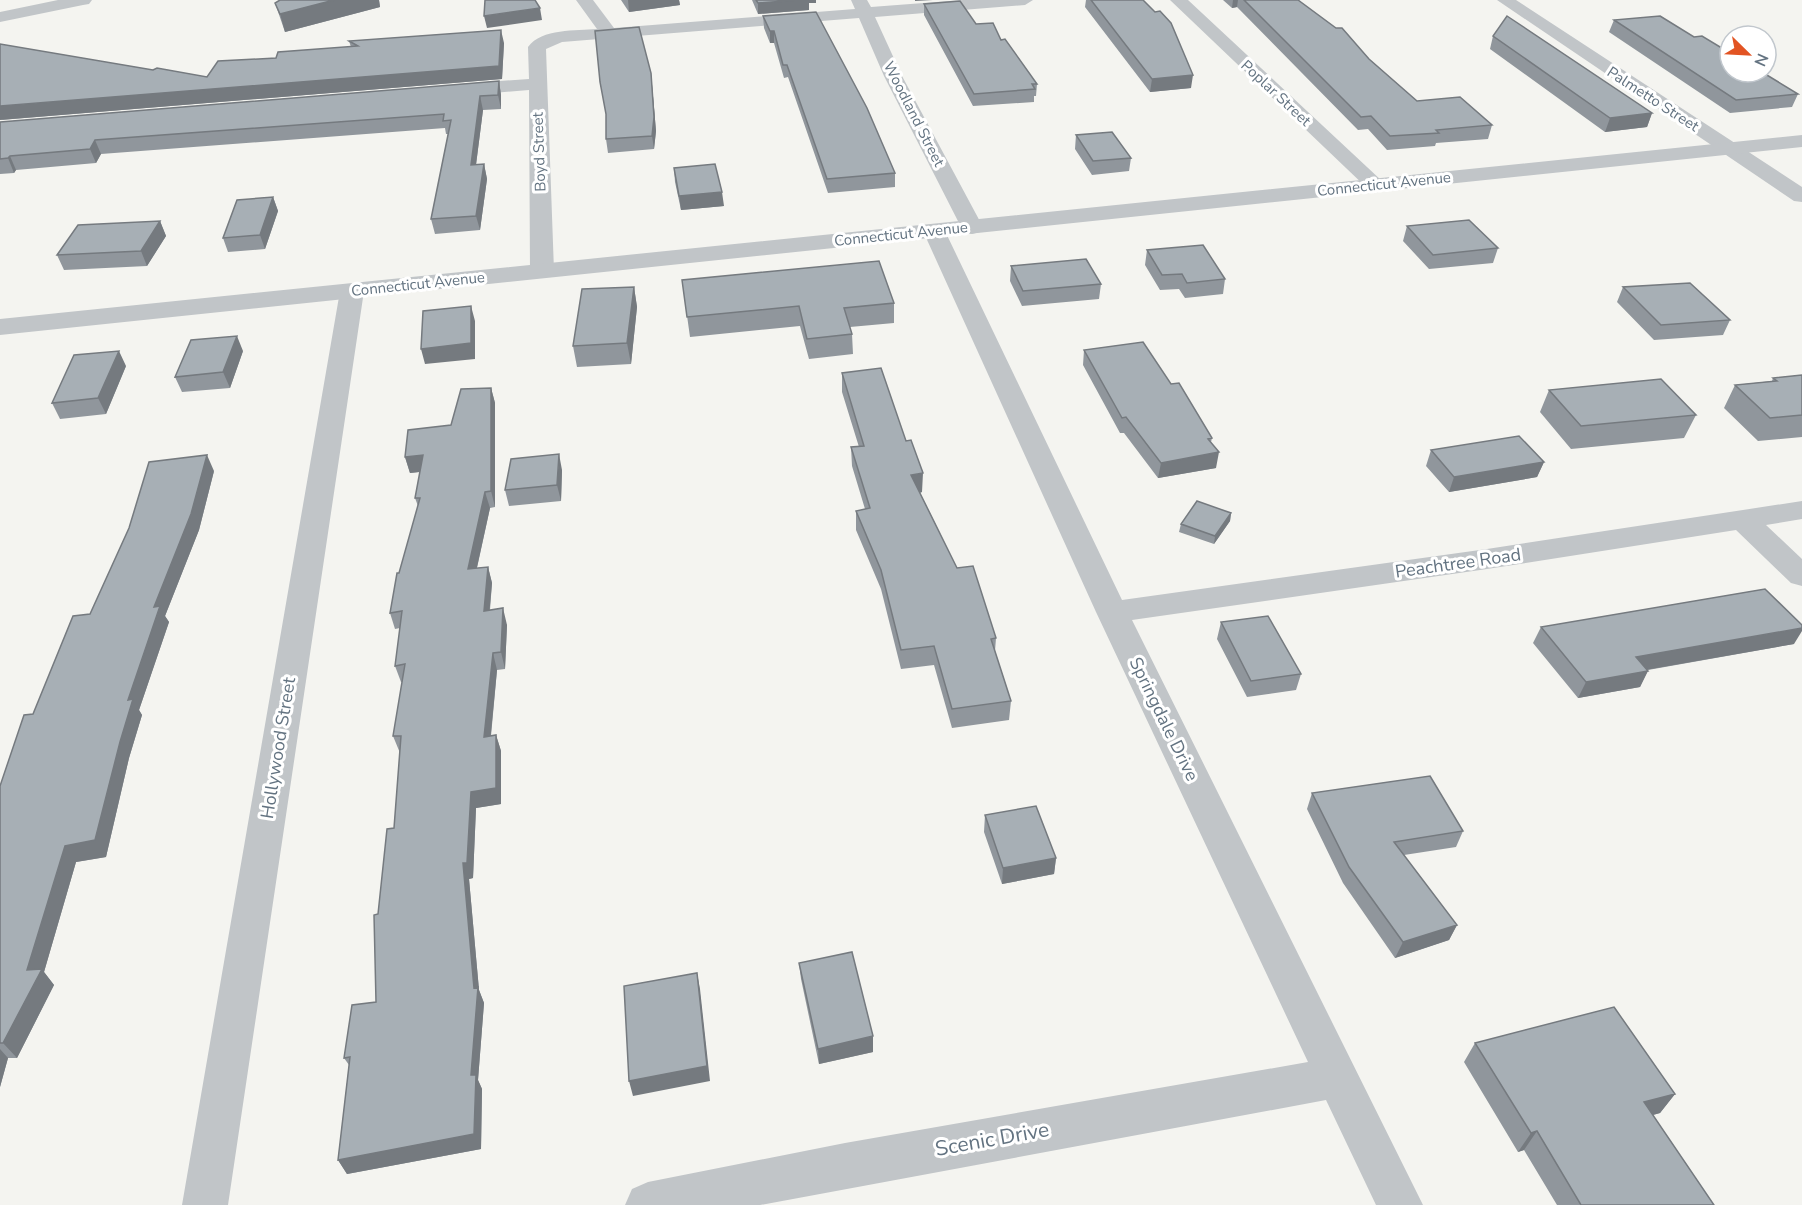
<svg xmlns="http://www.w3.org/2000/svg" width="1802" height="1205" font-family="'Nunito Sans',sans-serif">
<style>
.lines{fill:none;stroke-linecap:round;stroke-linejoin:round}
.minor{fill:#c1c5c8;fill-rule:evenodd}
.tertiary{fill:#c1c5c8;fill-rule:evenodd}
.wall{fill:#90969c}
.shaded-wall{fill:#757a7f}
.building{fill:#a7afb5;stroke:#757a7f;stroke-width:1.5}
.labels{text-anchor:middle;dominant-baseline:central;stroke-width:6;stroke-linejoin:round;paint-order:stroke}
.far-street-label{font-size:15px;fill:#637381;stroke:#fff}
.street-label{font-size:18px;fill:#637381;stroke:#fff}
.near-street-label{font-size:21px;fill:#637381;stroke:#fff}
</style>
<rect width="100%" height="100%" fill="#f4f4f0"/>
<g class="lines">
<path class="minor" d="M576 0H593L614 28 855 9 851 0H867L871 7 963 0H1033L1025 5 875 17 902 76 983 227 980 232 972 234 964 232 961 227 884 76 859 18 562 42 546 49 554 271 550 276 542 278 534 276 530 271 529 90 458 96 451 94 449 90 451 86 458 84 529 79 528 47C542 28 576 31 597 29Z
M1170 0H1188L1382 181 1386 185 1382 189 1375 191 1368 189Z
M1497 0H1516L1802 187V202L1794 201Z
M934 224 942 226 945 231 1122 600 1487 549 1802 501V519L1766 525 1802 559V586L1791 583 1736 530 1487 569 1132 620 1423 1205H1376L1326 1100 760 1205H625L632 1189 648 1182 845 1143 1308 1062 1096 612 923 231 926 226Z
M352 284 360 286 364 291 228 1205H182L340 291 344 286Z"/>
<path class="tertiary" d="M58 0H92L89 4 83 5 0 22V12Z
M1802 135V147L0 335V319Z"/>
</g>
<path class="wall" d="M280 0H379L380 7 285 32 275 3Z
M621 0H679L680 5 629 12Z
M752 0H816V3H809V10L758 14Z
M1086 0H1143L1191 88 1150 92 1085 7Z
M1223 0H1298L1369 59 1417 101 1492 125 1488 139 1436 143 1435 146 1387 150 1368 129 1358 130 1237 7 1232 8Z
M924 4 976 24 1001 40 1037 84 1036 96H1034V102L973 106 924 15Z
M763 16 895 173V187L828 193 788 77 784 78 774 43H770L764 28Z
M1614 20 1798 94 1792 107 1730 113 1609 32Z
M1493 36 1652 113 1647 127 1605 132 1490 49Z
M349 41 504 43 502 79 0 120 153 70 207 77 276 58 351 47Z
M651 73 656 131 654 149 608 153 606 139Z
M499 81 501 95V109L483 110 476 165 484 164 487 179 480 230 435 234 431 219 448 134H446L445 128 101 154 96 163 16 170 14 173 0 174V122Z
M1076 135 1131 158 1129 171 1092 175 1075 149Z
M674 168 724 206 681 210 675 182Z
M273 197 278 211 265 249 228 252 223 238Z
M160 221 166 236 147 266 64 270 57 255Z
M1407 226 1498 248 1493 263 1429 269 1403 241Z
M1147 250 1225 279 1223 294 1185 298 1179 289 1160 290 1145 265Z
M1011 266 1101 284 1099 299 1022 306 1010 281Z
M682 280 894 303V323L850 327 852 334 853 354 809 359 800 326 690 337Z
M634 287 637 307 631 364 577 367 573 346Z
M1623 287 1730 320 1723 335 1654 340 1617 302Z
M1084 350 1171 384 1212 438 1211 442 1216 468 1158 478 1124 433H1120L1083 365Z
M243 351 230 388 182 392 175 377Z
M126 366 106 414 60 419 52 403Z
M842 373 922 492 920 493 957 568 996 638 995 651 1011 701 1009 720 952 728 934 665 901 669 881 589 856 530V511L865 509 852 466 851 447H859L842 392Z
M1802 375V437L1758 441 1724 408 1735 385 1772 381 1773 378Z
M491 388 495 403V507L490 508 477 568 488 567 492 583 490 610 507 625 505 669 497 670 491 736 496 735 501 751V804L476 808 473 878 469 879 479 990 484 1003 478 1080 482 1089 481 1149 347 1174 338 1160 349 1065 344 1058 376 1002 378 914 394 828 400 753 393 736 402 682H401L395 666 400 628 395 629 390 613 418 506 415 498 420 472 410 473 405 457 451 425Z
M1549 390 1696 415 1684 438 1571 449 1540 412Z
M1431 450 1544 462 1537 477 1449 492 1426 466Z
M562 470 561 501 509 506 505 490Z
M214 471 199 530 165 616 169 622 139 710 142 715 129 758 106 857 76 862 44 972 54 985 17 1058H8L0 1087V786L33 714 90 614Z
M1231 513 1230 521 1214 544 1179 532 1181 524Z
M1221 622 1301 674 1296 690 1247 697 1217 639Z
M1541 627 1794 644 1648 670 1640 687 1578 698 1533 643Z
M1312 793 1463 831 1456 847 1404 855 1457 925 1449 940 1395 958 1343 883 1307 809Z
M985 815 1056 858 1054 874 1002 884 984 832Z
M799 963 873 1052 819 1064 801 979Z
M1475 1043 1675 1094 1660 1113 1653 1115 1714 1205H1557L1524 1150 1518 1152 1464 1062Z"/>
<path class="shaded-wall" d="M334 0H379L380 7 285 32 280 14Z
M628 0H679L680 5 629 12Z
M798 0H816V3H809V10L758 14V3Z
M915 0H933L915 1Z
M1233 0H1238L1237 7 1232 8Z
M540 8 542 20 487 28 484 16Z
M501 30 504 43 502 79 0 120V106L499 66Z
M770 31H774V43H770Z
M651 73 656 131 654 149 652 136Z
M1193 75 1191 88 1150 92 1152 79Z
M499 81 501 95V109L498 95Z
M480 96 483 110 474 180 471 165Z
M1652 113 1647 127 1605 132 1610 118Z
M95 140 101 154 96 163 90 149Z
M10 156 16 170 14 173 8 158Z
M484 164 487 179 480 230 476 216Z
M722 192 724 206 681 210 679 196Z
M273 197 278 211 265 249 260 235Z
M160 221 166 236 147 266 141 251Z
M634 287 637 307 631 364 627 343Z
M471 306 475 321V359L425 364 421 349Z
M237 336 243 351 230 388 223 372Z
M119 351 126 366 106 414 98 398Z
M491 388 495 403V507L491 491Z
M1219 452 1216 468 1158 478 1161 463Z
M559 454 562 470 561 501 557 485Z
M207 455 214 471 199 530 165 616 169 622 139 710 142 715 129 758 106 857 76 862 44 972 54 985 17 1058 3 1043 27 970 65 846 128 700 154 607Z
M423 455 427 471 410 473 405 457Z
M1544 462 1537 477 1449 492 1454 477Z
M923 473 922 492 911 494V475Z
M485 492 490 508 473 585 468 569Z
M1231 513 1230 521 1214 544 1215 536Z
M488 567 492 583 488 627 484 611Z
M503 608 507 625 505 669 501 652Z
M1802 628V631L1794 644 1628 673 1636 657Z
M493 653 497 670 489 753 484 737Z
M1648 671 1640 687 1578 698 1586 682Z
M496 735 501 751V804L476 808 473 878 469 879 479 990 484 1003 478 1080 482 1089 481 1149 347 1174 338 1160 471 1075 474 988 463 863 471 792Z
M1056 858 1054 874 1002 884 1003 868Z
M1457 925 1449 940 1395 958 1403 942Z
M697 973 700 989 710 1081 633 1096 629 1081Z
M873 1036V1052L819 1064 818 1049Z
M0 1049 8 1058 0 1087Z
M1675 1094 1660 1113 1630 1121 1644 1102Z
M1537 1131 1524 1150 1518 1152 1531 1133Z"/>
<path class="building" d="M280 0H334L280 14 275 3Z
M485 0H535L540 8 484 16Z
M756 0H798L758 3Z
M1091 0H1143L1155 12 1160 11 1171 23 1193 75 1152 79Z
M1244 0H1298L1336 28H1342L1369 59 1417 101 1460 97 1492 125 1436 130 1439 133 1390 136 1371 116 1361 117Z
M960 1 976 24 993 23 1001 40 1005 39 1037 84H1032L1035 89 974 94 924 4Z
M816 12 867 108 895 173 827 179 787 65H783L774 31H770L763 16Z
M1507 16 1652 113 1610 118 1493 36Z
M1660 16 1694 37 1702 36 1730 53V72H1762L1798 94 1736 100 1614 20Z
M639 27 651 73 654 117 652 136 606 139V114L600 82 595 31Z
M501 30 499 66 0 106V44L153 70 157 68 207 77 218 61 276 58 278 52 358 46 349 41Z
M499 81 498 95 480 96 471 165 484 164 476 216 431 219 451 120 443 121 444 114 95 140 90 149 10 156 8 158 0 159V122Z
M1112 132 1131 158 1093 161 1076 135Z
M715 164 722 192 679 196 674 168Z
M273 197 260 235 223 238 237 200Z
M1469 220 1498 248 1433 255 1407 226Z
M160 221 141 251 57 255 78 225Z
M1203 245 1225 279 1187 283 1182 274 1162 275 1147 250Z
M1086 259 1101 284 1023 291 1011 266Z
M879 261 894 303 844 308 852 334 807 339 799 306 687 317 682 280Z
M1690 283 1730 320 1661 325 1623 287Z
M634 287 627 343 573 346 582 289Z
M471 306V343L421 349 423 311Z
M237 336 223 372 175 377 191 340Z
M1143 342 1171 384 1179 383 1212 438 1208 439 1219 452 1161 463 1126 417 1122 418 1084 350Z
M119 351 98 398 52 403 74 355Z
M881 368 906 441 911 440 923 473 911 475 957 568 973 566 996 638 991 639 1011 701 952 709 934 646 901 650 881 570 856 511 870 508 851 447 864 446 842 373Z
M1802 375V415L1770 418 1735 385 1777 381 1773 378Z
M1661 379 1696 415 1581 426 1549 390Z
M491 388V491L485 492 468 569 488 567 484 611 503 608 501 652 493 653 484 737 496 735V788L471 792 467 863H463L474 988 478 987 471 1075H476L474 1134 338 1160 350 1057 344 1058 352 1005 376 1002 374 915 378 914 387 829 394 828 401 736H393L405 664 395 666 402 611 390 613 397 573H399L420 498H415L423 455 405 457 408 430 451 425 461 389Z
M1519 436 1544 462 1454 477 1431 450Z
M559 454 557 485 505 490 511 459Z
M207 455 191 514 154 607 160 606 128 700 133 699 120 742 95 840 65 846 27 970 42 969 3 1043H0V786L24 715 33 714 73 616 90 614 129 528 149 462Z
M1197 501 1231 513 1215 536 1181 524Z
M1765 589 1802 625V628L1636 657 1648 671 1586 682 1541 627Z
M1268 616 1301 674 1251 681 1221 622Z
M1430 776 1463 831 1394 842 1457 925 1403 942 1349 867 1312 793Z
M1036 806 1056 858 1003 868 985 815Z
M852 952 873 1036 818 1049 799 963Z
M697 973 707 1066 629 1081 624 986Z
M1614 1007 1675 1094 1644 1102 1714 1205H1581L1537 1131 1531 1133 1475 1043Z"/>
<g class="labels">
<g class="far-street-label">
<text transform="translate(1276 93) rotate(43)">Poplar Street</text>
<text transform="translate(1653 99) rotate(33)">Palmetto Street</text>
<text transform="translate(914 114) rotate(63)">Woodland Street</text>
<text transform="translate(539 152) rotate(-92)">Boyd Street</text>
<text transform="translate(1384 184) rotate(-6)">Connecticut Avenue</text>
<text transform="translate(901 234) rotate(-6)">Connecticut Avenue</text>
<text transform="translate(418 284) rotate(-6)">Connecticut Avenue</text>
</g>
<g class="street-label">
<text transform="translate(1458 563) rotate(-8)">Peachtree Road</text>
<text transform="translate(1164 719) rotate(64)">Springdale Drive</text>
<text transform="translate(278 748) rotate(-81)">Hollywood Street</text>
</g>
<g class="near-street-label">
<text transform="translate(992 1139) rotate(-10)">Scenic Drive</text>
</g>
</g>
<g transform="translate(1748 54) rotate(114)"><circle r="28" fill="#ffffff" stroke="#c1c7cd" stroke-width="1.5"/>
<path d="M0-4.5L10 22L0 15L-10 22Z" fill="#e25423"/>
<text y="-9" font-size="16" font-weight="bold" text-anchor="middle" fill="#637381">N</text>
</g>
</svg>
